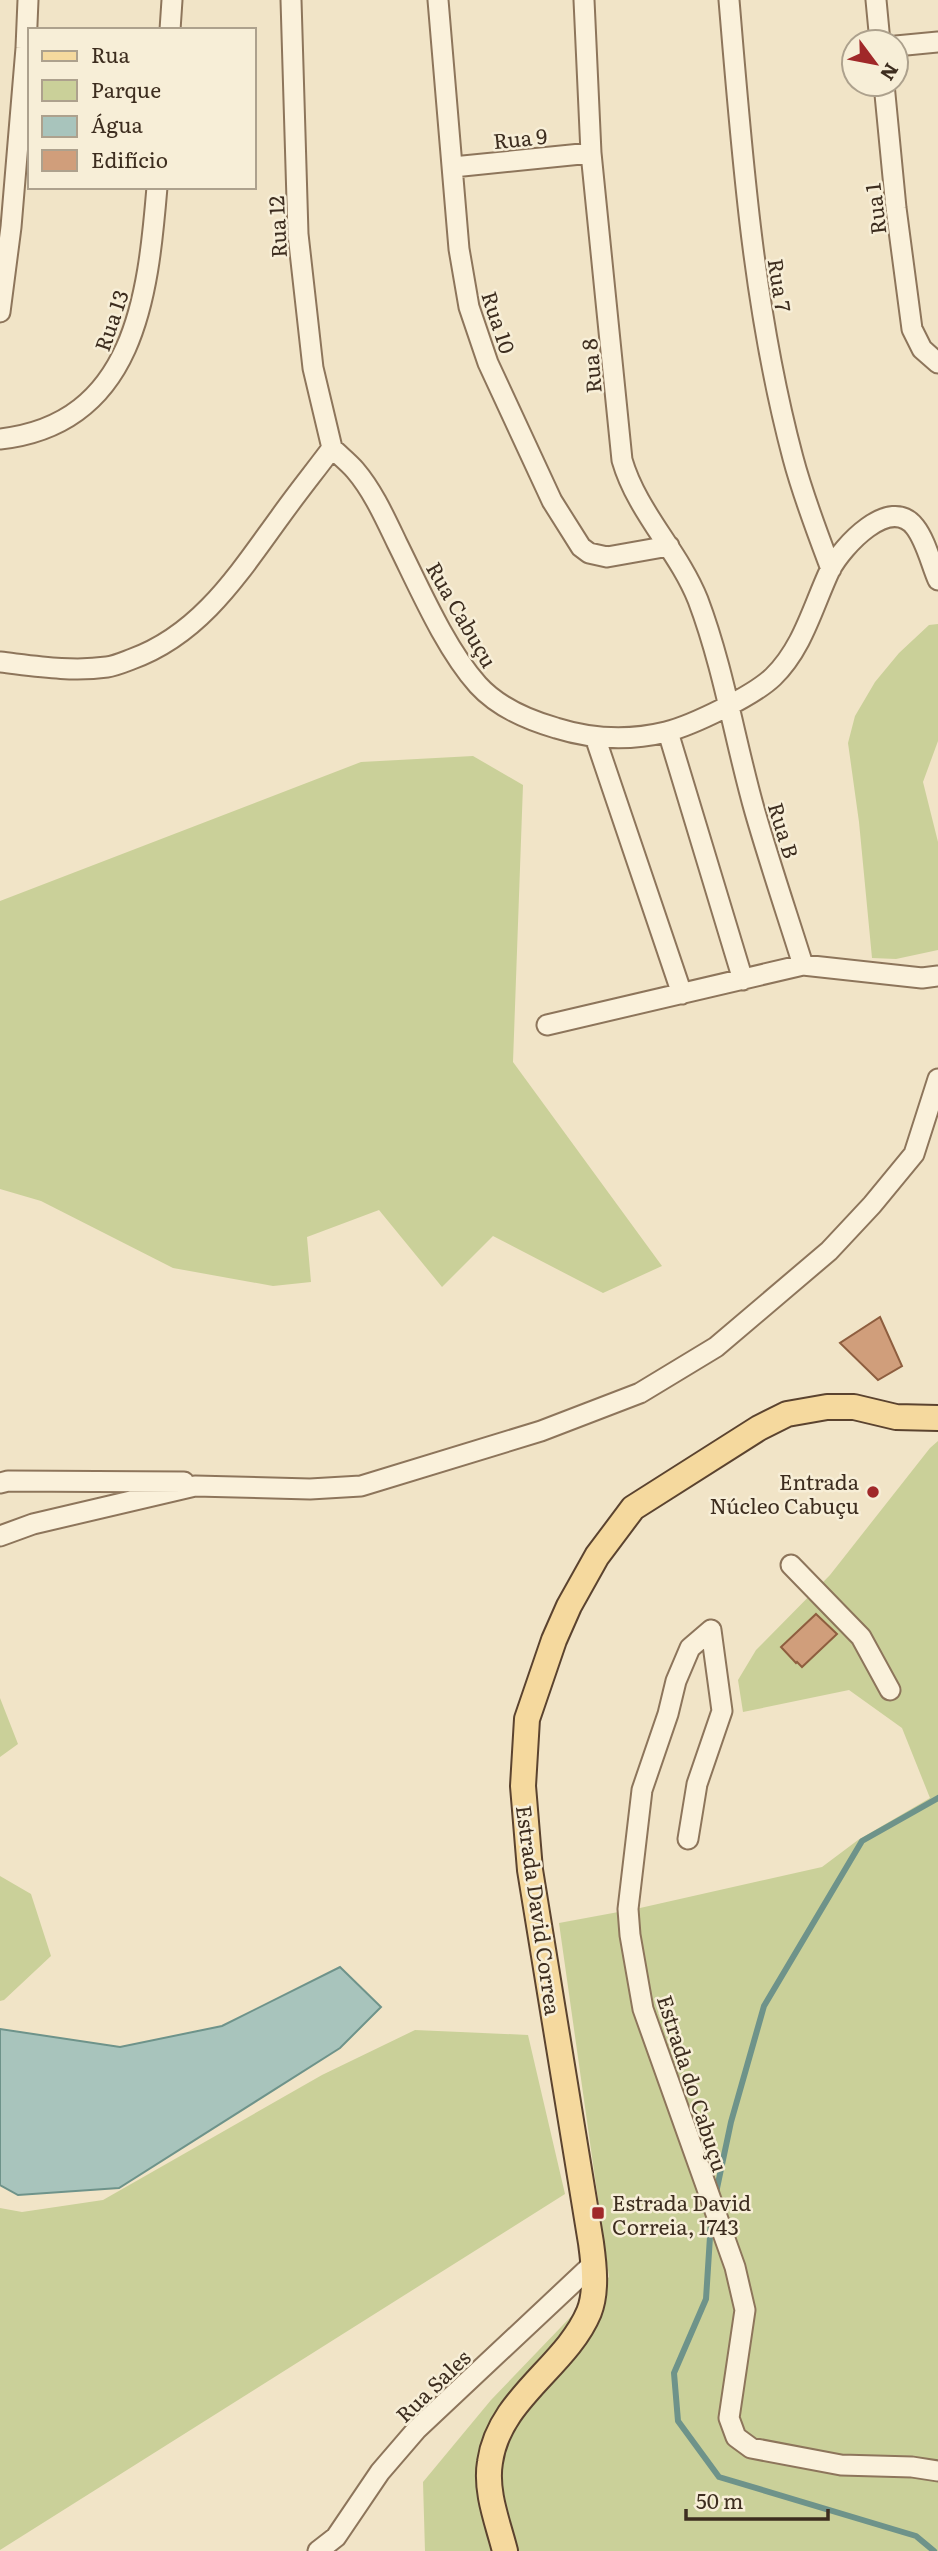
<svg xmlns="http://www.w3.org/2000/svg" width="938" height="2551" font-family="Literata,serif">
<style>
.green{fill:#cad099}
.water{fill:#a8c4bc;stroke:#6e938a;stroke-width:2}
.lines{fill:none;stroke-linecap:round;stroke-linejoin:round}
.stream{stroke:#6e938a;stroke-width:6}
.building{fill:#d09e7b;stroke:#8e5e3f;stroke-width:2}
.minor-casing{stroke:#8d755b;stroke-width:23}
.major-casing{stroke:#5b432f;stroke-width:28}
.minor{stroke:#faf1db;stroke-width:19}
.major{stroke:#f5d99e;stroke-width:24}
.poi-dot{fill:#a02829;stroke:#f7eed7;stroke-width:2.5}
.labels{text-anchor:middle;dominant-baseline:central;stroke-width:5;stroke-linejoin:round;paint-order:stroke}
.street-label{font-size:21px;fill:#3d2d1f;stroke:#f7eed7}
.poi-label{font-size:21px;fill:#3d2d1f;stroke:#f7eed7;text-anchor:end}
</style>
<rect width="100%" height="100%" fill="#f1e4c7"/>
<path class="green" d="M938 624V741L923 782 938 842V950L896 959 872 958 859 822 848 743 855 716 875 682 899 653 929 625Z
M473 756 523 785 513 1062 662 1266 603 1293 493 1236 442 1287 379 1210 307 1237 311 1282 273 1286 173 1268 41 1201 0 1189V901L361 762Z
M938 1441V2551H425L423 2482 491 2400 609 2277 559 1923 640 1908 822 1867 858 1840 930 1798 902 1728 849 1690 743 1712 738 1680 756 1650 830 1575 930 1448Z
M0 1698 18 1744 0 1757Z
M0 1876 31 1894 51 1956 4 2000 0 2001Z
M415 2030 528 2035 565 2194 0 2550V2208L22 2212 103 2200 322 2075Z"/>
<path class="water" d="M340 1967 381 2007 340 2048 119 2188 18 2195 0 2185V2029L120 2047 222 2026Z"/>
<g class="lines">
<path class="stream" d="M716 2193 731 2122 764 2006 862 1841 938 1798
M711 2221 706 2299 674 2373 678 2421 719 2477 916 2536 934 2551"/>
</g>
<path class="building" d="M880 1317 902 1366 878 1380 840 1343Z
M816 1614 837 1634 802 1667 797 1662 796 1663 781 1647Z"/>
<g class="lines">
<g class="minor-casing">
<path id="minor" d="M291 0 298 234 313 368 332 448
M438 0 459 249 469 307 488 363 552 501 581 547 589 553 607 557 669 546
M584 0 591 153 622 460C637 512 678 550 698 600 724 669 735 742 755 812 770 864 787 914 803 965
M729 0C742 154 753 308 793 458 803 496 817 532 831 569
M876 0 880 42
M170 30 172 0
M896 46 938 42
M884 84 896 208 912 329 922 349 938 363
M453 167 591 153
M0 312 11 227 26 48 28 0
M0 439C135 424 148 296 157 187
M332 448C339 455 348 462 355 470 373 491 385 518 397 543 419 587 445 648 478 685 498 707 528 720 556 728 591 739 629 741 666 732 693 725 753 696 773 677 803 648 813 606 830 570 842 547 890 494 915 527 926 541 931 564 938 580
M0 662C35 666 71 672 107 667 115 666 124 662 132 659 201 634 239 573 280 517 297 493 315 471 332 448
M668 732 743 980
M595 737 682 994
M547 1025 803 965 922 978 938 976
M0 1483 8 1481 184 1482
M0 1536 33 1524 195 1486 310 1489 361 1486 541 1431 640 1393 716 1347 829 1251 872 1205 914 1154 938 1079
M791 1565 861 1637 890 1690
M711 1630 690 1648 676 1681 668 1714 642 1790 628 1909 630 1935 643 2009 735 2267 745 2310 729 2418 736 2437 751 2448 841 2465 912 2467 938 2471
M688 1839 697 1784 722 1711 711 1630
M318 2551 336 2537 380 2472 417 2429 593 2264"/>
</g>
<g class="major-casing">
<path id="major" d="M505 2551C498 2523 485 2492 490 2462 499 2398 566 2367 589 2312 597 2292 594 2265 591 2243L530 1870 523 1786 527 1719 554 1640 569 1606 597 1556 633 1508 759 1428 787 1414 827 1407H854L896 1417 938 1418"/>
</g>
<use href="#minor" class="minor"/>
<use href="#major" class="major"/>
</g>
<g class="poi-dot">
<circle cx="873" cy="1492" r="7"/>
<rect x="591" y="2206" width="14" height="14" rx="3.5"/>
</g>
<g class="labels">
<g class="street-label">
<text transform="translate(520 137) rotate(-6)">Rua 9</text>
<text transform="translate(874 209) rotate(-97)">Rua 1</text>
<text transform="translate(276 227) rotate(-93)">Rua 12</text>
<text transform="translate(781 285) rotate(81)">Rua 7</text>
<text transform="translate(110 320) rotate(-71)">Rua 13</text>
<text transform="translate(500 322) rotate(72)">Rua 10</text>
<text transform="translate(590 366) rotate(-95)">Rua 8</text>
<text transform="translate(463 614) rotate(60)">Rua Cabuçu</text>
<text transform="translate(785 830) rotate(73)">Rua B</text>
<text transform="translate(540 1910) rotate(82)">Estrada David Correa</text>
<text transform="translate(694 2083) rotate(72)">Estrada do Cabuçu</text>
<text transform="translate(432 2385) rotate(-44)">Rua Sales</text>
</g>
<g class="poi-label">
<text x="859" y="1480">Entrada<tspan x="859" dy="24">Núcleo Cabuçu</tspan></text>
<text x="612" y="2201" text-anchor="start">Estrada David<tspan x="612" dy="24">Correia, 1743</tspan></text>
</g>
</g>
<rect x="28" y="28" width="228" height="161" fill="#f7eed7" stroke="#ada18d" stroke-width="2"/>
<rect x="42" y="51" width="35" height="10" fill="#f5d99e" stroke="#ada18d" stroke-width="2"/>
<text x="91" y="63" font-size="21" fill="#3d2d1f">Rua</text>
<rect x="42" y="80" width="35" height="21" fill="#cad099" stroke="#ada18d" stroke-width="2"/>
<text x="91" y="98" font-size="21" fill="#3d2d1f">Parque</text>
<rect x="42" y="116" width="35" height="21" fill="#a8c4bc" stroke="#ada18d" stroke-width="2"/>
<text x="91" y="133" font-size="21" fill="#3d2d1f">Água</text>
<rect x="42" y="150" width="35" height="21" fill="#d09e7b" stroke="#ada18d" stroke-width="2"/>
<text x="91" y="168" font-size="21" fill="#3d2d1f">Edifício</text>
<g transform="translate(875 63) rotate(122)"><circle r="33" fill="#f7eed7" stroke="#ada18d" stroke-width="2"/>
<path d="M0-5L12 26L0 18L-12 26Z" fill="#a02829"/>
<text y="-10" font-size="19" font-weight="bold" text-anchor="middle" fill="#3d2d1f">N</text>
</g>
<path d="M686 2509v10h142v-10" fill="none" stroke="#3d2d1f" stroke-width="3.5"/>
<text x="696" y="2509" font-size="21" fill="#3d2d1f" stroke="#f7eed7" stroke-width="5" paint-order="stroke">50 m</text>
</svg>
